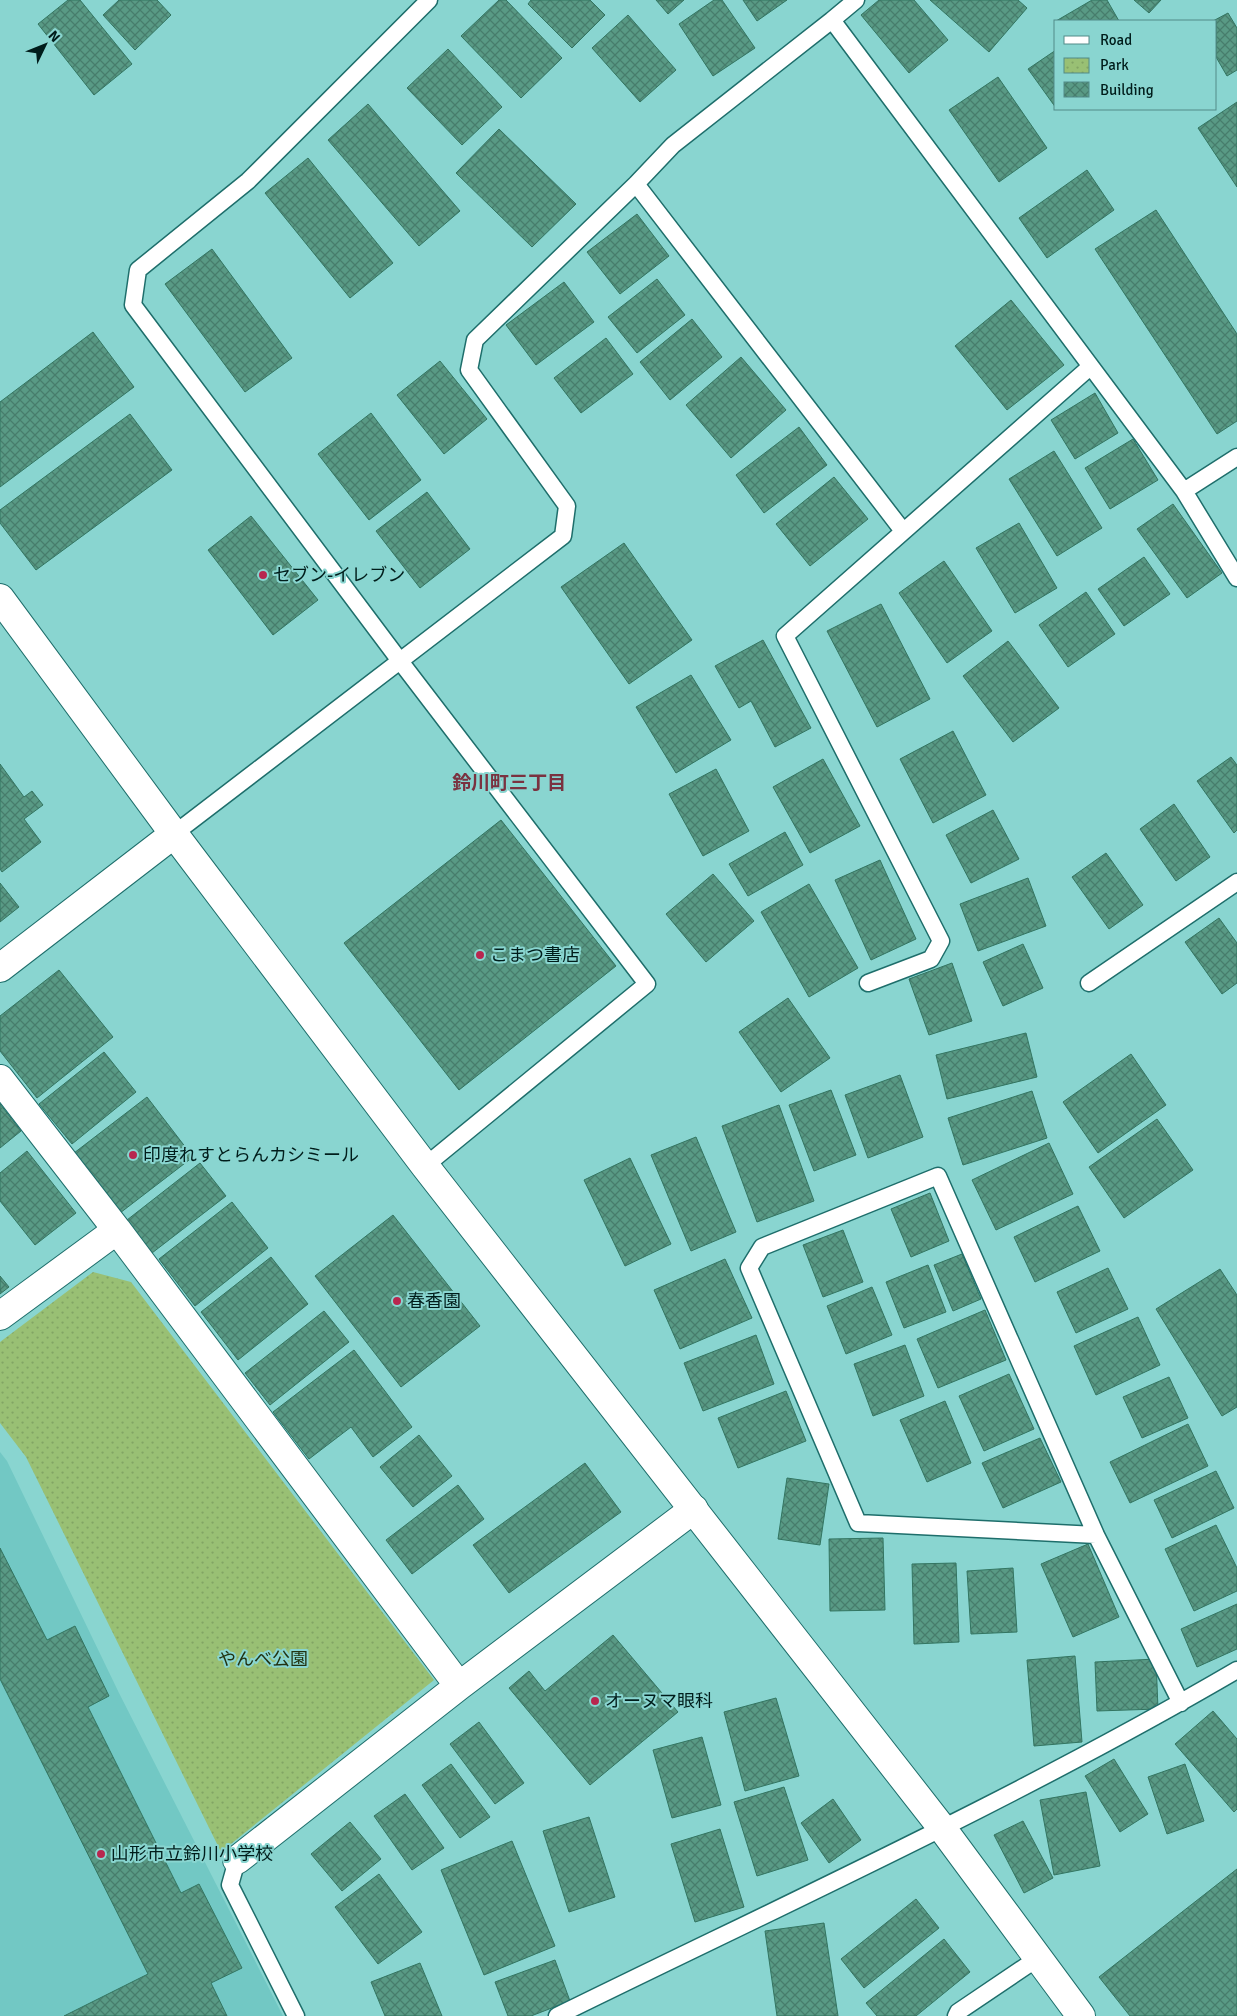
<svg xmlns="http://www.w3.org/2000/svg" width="1237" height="2016" font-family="Signika,'Noto Sans JP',sans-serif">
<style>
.built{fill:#72c8c4}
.park{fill:url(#park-dots)}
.building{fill:url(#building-cross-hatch);stroke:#337561}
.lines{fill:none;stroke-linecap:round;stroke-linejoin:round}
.lane-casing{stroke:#1e6e6b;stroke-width:19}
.street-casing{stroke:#1e6e6b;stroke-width:30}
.secondary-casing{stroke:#1e6e6b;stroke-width:30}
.lane{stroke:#fff;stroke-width:16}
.street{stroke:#fff;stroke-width:28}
.secondary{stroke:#fff;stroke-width:28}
.poi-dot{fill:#b8274f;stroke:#89d5d0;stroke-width:2}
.labels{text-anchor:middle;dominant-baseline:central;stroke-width:4;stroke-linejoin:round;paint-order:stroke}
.poi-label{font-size:18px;fill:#001d1b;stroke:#89d5d0;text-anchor:start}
.park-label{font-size:18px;fill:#231;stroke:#89d5d0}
.neighbourhood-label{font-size:19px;font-weight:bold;fill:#7a3240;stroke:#89d5d0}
</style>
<defs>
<pattern id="park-dots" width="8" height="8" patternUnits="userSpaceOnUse" patternTransform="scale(1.25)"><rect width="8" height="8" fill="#99c074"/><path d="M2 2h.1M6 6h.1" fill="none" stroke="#82a564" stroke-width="1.8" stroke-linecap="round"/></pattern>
<pattern id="building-cross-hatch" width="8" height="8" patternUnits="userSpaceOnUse" patternTransform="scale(1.25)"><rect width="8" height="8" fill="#599a85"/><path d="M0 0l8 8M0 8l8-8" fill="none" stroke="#477d6c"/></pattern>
</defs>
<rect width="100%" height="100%" fill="#89d5d0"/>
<path class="built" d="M0 1452 7 1461 119 1693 283 2016H0Z"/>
<path class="park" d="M93 1272 131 1282 434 1680 221 1852 26 1457 0 1423V1342Z"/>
<path class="building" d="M68 0H80L132 64 94 95 38 24Z
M119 0H157L171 15 135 50 103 15Z
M499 0H506L562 58 521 98 461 36Z
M531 0H590L605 15 572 48 528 4Z
M656 0H684L668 14Z
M714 0H722L755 48 713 76 679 24Z
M743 0H787L757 21Z
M879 0H914L948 40 909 73 861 15Z
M930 0H1018L1027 8 989 52Z
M1092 0H1107L1119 21H1056Z
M1134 0H1161L1149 13Z
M1228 13 1237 28V70L1227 76 1216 57V21H1213Z
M628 15 676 70 640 102 592 48Z
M448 49 502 107 462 145 407 88Z
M1056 50V108L1028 69Z
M998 77 1047 148 999 182 949 110Z
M1237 102V187L1198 128Z
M368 104 460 211 419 246 328 140Z
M499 129 576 204 532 247 456 173Z
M308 158 393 263 350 298 265 193Z
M1087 170 1114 210 1047 258 1019 218Z
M1156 210 1237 334V421L1217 434 1095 249Z
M637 214 669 256 620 294 587 252Z
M212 249 292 358 245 392 165 284Z
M657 279 685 315 637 353 608 317Z
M564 282 594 322 536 365 506 325Z
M1011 300 1064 365 1007 410 955 346Z
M692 319 722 357 670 400 640 362Z
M93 332 134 387 0 487V402Z
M606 338 633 374 581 413 554 378Z
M741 357 786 410 731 458 686 405Z
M440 361 487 419 444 454 397 395Z
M1095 393 1118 433 1075 459 1051 420Z
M371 413 421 480 369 520 318 454Z
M130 414 172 470 36 570 0 523V510Z
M799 427 827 465 764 513 736 475Z
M1133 439 1158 480 1110 509 1085 468Z
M1054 451 1102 528 1057 556 1009 479Z
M834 477 868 519 810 566 776 524Z
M427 492 470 549 420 588 376 531Z
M1173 504 1222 573 1187 598 1137 529Z
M251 516 318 600 273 635 208 550Z
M1019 523 1057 588 1015 613 976 548Z
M624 543 692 640 629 684 561 587Z
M1144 557 1170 594 1124 626 1098 589Z
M944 561 992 631 947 663 899 593Z
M1086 592 1115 634 1068 667 1039 625Z
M881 604 930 699 877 727 827 631Z
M763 640 811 728 775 747 751 701 739 708 715 666Z
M1008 641 1059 708 1013 742 963 676Z
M691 675 731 740 676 773 636 707Z
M953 731 986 795 933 823 900 759Z
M1231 757 1237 765V830L1234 833 1197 781Z
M823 759 860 826 810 853 773 787Z
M0 764 24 797 32 791 43 805 24 819 41 842 2 872 0 869Z
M716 769 749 831 703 856 669 794Z
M1174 804 1210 857 1176 881 1140 829Z
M993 810 1019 859 971 883 946 835Z
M501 820 616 966 459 1090 344 943Z
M785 832 803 865 748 896 729 864Z
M1106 853 1143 905 1109 929 1072 877Z
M880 860 916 939 871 960 835 880Z
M713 874 754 921 706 962 666 914Z
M1028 878 1046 926 978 951 960 904Z
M0 883 19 907 0 922Z
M809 884 858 968 809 997 761 912Z
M1219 918 1237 943V983L1222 994 1185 942Z
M1023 944 1043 988 1003 1006 983 962Z
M952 963 972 1021 929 1035 909 979Z
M59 970 113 1037 37 1098 0 1051V1016Z
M788 998 830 1058 781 1092 739 1032Z
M1026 1033 1037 1077 947 1099 936 1055Z
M104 1052 136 1092 72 1144 39 1104Z
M1131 1054 1166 1105 1098 1153 1063 1102Z
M900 1075 923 1137 868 1158 845 1095Z
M831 1090 856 1155 814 1171 789 1105Z
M1032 1091 1047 1138 963 1165 948 1118Z
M147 1097 193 1157 120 1213 74 1153Z
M0 1104 21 1131 0 1148Z
M779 1105 814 1201 757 1222 722 1126Z
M1157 1119 1193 1170 1124 1218 1089 1167Z
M696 1137 736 1232 691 1251 651 1155Z
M1049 1143 1073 1194 996 1230 972 1180Z
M27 1151 76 1213 35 1245 0 1201V1173Z
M630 1158 671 1244 625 1266 584 1180Z
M200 1163 226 1196 152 1253 127 1220Z
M930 1193 949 1241 911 1257 891 1209Z
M232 1202 268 1248 195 1306 159 1259Z
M1078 1206 1100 1251 1035 1282 1014 1237Z
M393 1215 480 1326 401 1387 315 1276Z
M843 1230 863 1282 823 1297 803 1245Z
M962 1254 981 1299 953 1311 934 1265Z
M271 1257 308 1304 238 1360 201 1312Z
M725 1259 752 1318 680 1349 654 1290Z
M928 1265 946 1312 904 1328 886 1282Z
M1108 1268 1128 1309 1076 1333 1057 1292Z
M1220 1269 1237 1295V1407L1222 1416 1156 1309Z
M0 1276 9 1287 0 1294Z
M872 1287 892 1335 846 1354 827 1306Z
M985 1310 1006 1360 938 1388 917 1339Z
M324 1311 349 1342 270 1405 245 1373Z
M1138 1317 1160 1365 1096 1395 1074 1346Z
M756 1335 774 1384 703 1411 684 1363Z
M905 1345 924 1396 873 1416 854 1364Z
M354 1350 412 1427 373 1457 351 1427 309 1459 273 1412Z
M1009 1374 1034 1429 984 1451 959 1396Z
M1169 1377 1188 1418 1142 1438 1123 1397Z
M786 1391 806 1441 738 1468 718 1418Z
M945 1401 971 1463 927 1482 900 1420Z
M1188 1424 1208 1466 1130 1503 1110 1462Z
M419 1435 452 1476 413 1507 380 1467Z
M1040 1438 1061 1482 1003 1508 982 1463Z
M585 1463 621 1512 509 1593 473 1545Z
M1216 1471 1234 1508 1172 1538 1154 1500Z
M787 1478 829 1484 820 1545 778 1539Z
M458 1485 484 1519 412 1574 386 1540Z
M1216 1525 1237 1568V1591L1194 1611 1165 1549Z
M883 1538 885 1610 830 1611 829 1539Z
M1088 1544 1119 1617 1073 1637 1041 1564Z
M0 1548 47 1640 75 1626 109 1696 88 1707 181 1893 199 1884 242 1968 211 1983 227 2016H64L148 1974 0 1679Z
M956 1563 959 1642 914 1644 912 1564Z
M1013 1568 1017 1632 971 1634 967 1571Z
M1237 1604V1649L1197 1667 1181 1629Z
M613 1635 678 1712 590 1785 509 1688 529 1671 545 1691Z
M1075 1656 1082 1742 1034 1746 1027 1660Z
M1156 1659 1158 1709 1097 1711 1095 1662Z
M776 1698 799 1776 745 1791 724 1712Z
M1213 1711 1237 1739V1809L1234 1812 1175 1744Z
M479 1722 524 1783 495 1804 450 1744Z
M702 1737 721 1805 672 1818 653 1750Z
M1114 1759 1148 1814 1120 1832 1085 1776Z
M451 1764 490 1817 460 1838 422 1785Z
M1185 1764 1204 1821 1167 1834 1148 1777Z
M784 1787 808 1860 757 1876 734 1802Z
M1086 1792 1100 1866 1054 1875 1040 1800Z
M405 1794 444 1848 412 1870 374 1816Z
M833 1799 861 1840 829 1863 801 1823Z
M589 1817 615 1897 569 1912 543 1831Z
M1023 1821 1053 1878 1024 1893 994 1835Z
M350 1822 381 1859 342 1891 311 1854Z
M720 1829 744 1907 695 1922 671 1844Z
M512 1841 555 1946 484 1975 441 1870Z
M1237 1869V2016H1130L1099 1977Z
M379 1874 422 1932 378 1964 335 1907Z
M916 1899 939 1928 864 1988 841 1959Z
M824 1923 838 2016H777L765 1931Z
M944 1939 970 1972 916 2016H877L866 2003Z
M555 1960 570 2001 531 2016H508L495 1982Z
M420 1963 442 2016H385L371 1982Z"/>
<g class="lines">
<g class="lane-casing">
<path id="lane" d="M832 20 856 0
M636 184 903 531
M1184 491 1237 457
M174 834 563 536 567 506 469 370 475 340 636 184 673 145 832 20 1184 491 1237 578
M868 983 931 959 941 941 785 636 1090 367
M1089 983 1237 882
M425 1166 647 984 400 661 133 305 138 270 248 181 429 0
M1096 1535 858 1523 749 1268 762 1247 938 1176 1096 1535 1181 1703
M237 1860 230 1885 296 2016
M557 2016C785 1904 1018 1798 1237 1670
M956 2016 958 2012 1038 1958"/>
</g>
<g class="street-casing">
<path id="street" d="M0 968 174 834
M0 1079 117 1230
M0 1316 117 1230 459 1686
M237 1860 459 1686 694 1509"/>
</g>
<g class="secondary-casing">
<path id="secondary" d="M0 598 174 834 425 1166 942 1828 1081 2016"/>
</g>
<use href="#lane" class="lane"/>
<use href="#street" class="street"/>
<use href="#secondary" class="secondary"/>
</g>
<g class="poi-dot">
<circle cx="263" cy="575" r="5"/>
<circle cx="480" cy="955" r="5"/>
<circle cx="133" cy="1155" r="5"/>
<circle cx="397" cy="1301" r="5"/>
<circle cx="595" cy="1701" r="5"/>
<circle cx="101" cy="1854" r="5"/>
</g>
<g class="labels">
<g class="poi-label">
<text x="273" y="575">セブン-イレブン</text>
<text x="490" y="955">こまつ書店</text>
<text x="143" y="1155">印度れすとらんカシミール</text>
<text x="407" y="1301">春香園</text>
<text x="605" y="1701">オーヌマ眼科</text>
<text x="111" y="1854">山形市立鈴川小学校</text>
</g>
<g class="park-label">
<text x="263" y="1659">やんべ公園</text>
</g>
<g class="neighbourhood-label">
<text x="509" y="783">鈴川町三丁目</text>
</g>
</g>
<rect x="1054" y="20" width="162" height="90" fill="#89d5d0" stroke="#528b88"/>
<rect x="1064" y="36" width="25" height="8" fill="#ffffff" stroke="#528b88"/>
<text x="1100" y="45" font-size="15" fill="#001d1b">Road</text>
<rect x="1064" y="58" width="25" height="15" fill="url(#park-dots)" stroke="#528b88"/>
<text x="1100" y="70" font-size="15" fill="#001d1b">Park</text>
<rect x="1064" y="82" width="25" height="15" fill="url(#building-cross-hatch)" stroke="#528b88"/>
<text x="1100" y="95" font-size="15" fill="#001d1b">Building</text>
<g transform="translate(45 45) rotate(47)" stroke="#89d5d0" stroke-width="4" paint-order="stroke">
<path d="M0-4L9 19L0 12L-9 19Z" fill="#001d1b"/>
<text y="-8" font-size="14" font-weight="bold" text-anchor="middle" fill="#001d1b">N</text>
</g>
</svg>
